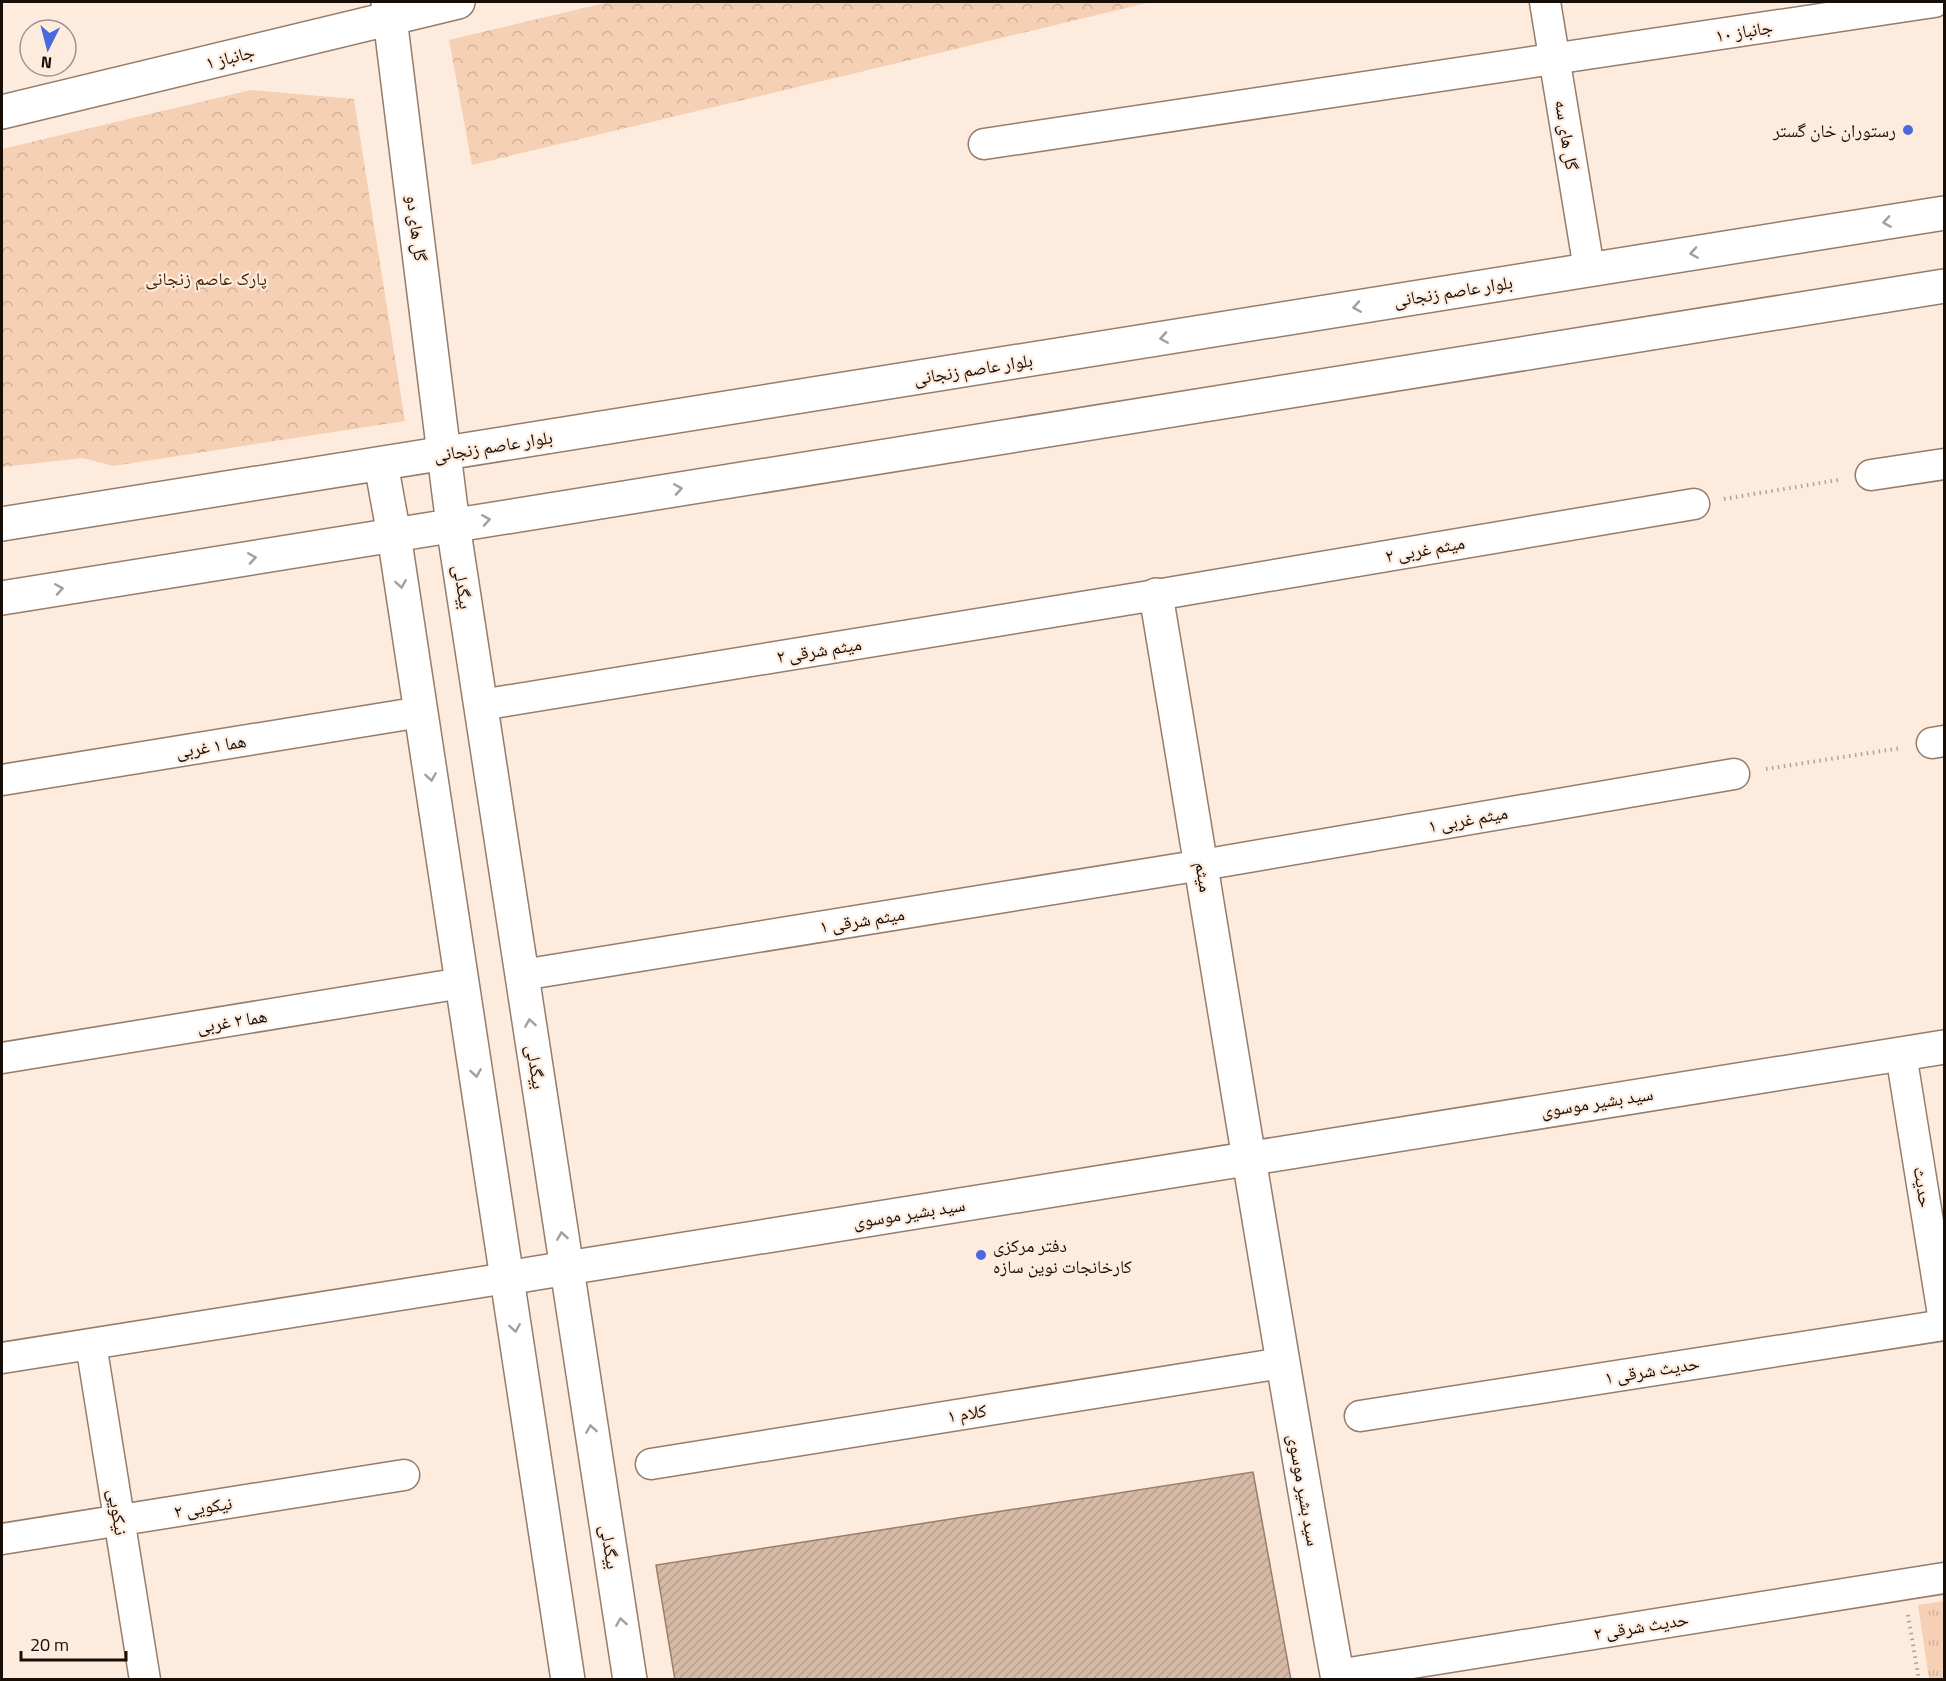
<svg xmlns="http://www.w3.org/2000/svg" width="1946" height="1681" font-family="'Titillium Web','Noto Naskh Arabic',sans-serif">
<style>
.grass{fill:url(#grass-tufts)}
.forest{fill:url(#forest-crowns)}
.building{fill:url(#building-hatch);stroke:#997e6b;stroke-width:1.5}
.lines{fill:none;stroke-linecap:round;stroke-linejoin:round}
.minor-casing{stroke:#967c69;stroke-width:33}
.tertiary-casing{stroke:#967c69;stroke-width:36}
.secondary-casing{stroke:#967c69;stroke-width:36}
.path{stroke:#b1a297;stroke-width:4;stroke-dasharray:1.5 4.5;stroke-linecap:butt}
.minor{stroke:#fff;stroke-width:30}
.tertiary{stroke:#fff;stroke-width:33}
.secondary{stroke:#fff;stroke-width:33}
.oneway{stroke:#a29f9c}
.poi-dot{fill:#4969dd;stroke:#fdebde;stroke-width:2}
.labels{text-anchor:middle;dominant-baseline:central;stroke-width:4.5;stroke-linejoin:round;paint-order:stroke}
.street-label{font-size:18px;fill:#170e07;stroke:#fdebde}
.poi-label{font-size:18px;fill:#170e07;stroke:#fdebde;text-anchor:end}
.park-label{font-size:18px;fill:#422203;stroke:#fdebde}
</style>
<defs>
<pattern id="grass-tufts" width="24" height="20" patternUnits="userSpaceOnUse" patternTransform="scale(1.5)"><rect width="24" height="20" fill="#f6d0b4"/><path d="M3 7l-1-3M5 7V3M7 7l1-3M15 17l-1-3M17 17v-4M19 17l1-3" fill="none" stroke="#d2b199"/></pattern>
<pattern id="forest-crowns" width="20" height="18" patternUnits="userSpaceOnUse" patternTransform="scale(1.5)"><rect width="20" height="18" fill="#f6d0b4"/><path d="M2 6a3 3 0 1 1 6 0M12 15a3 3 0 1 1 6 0" fill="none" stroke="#d2b199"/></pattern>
<pattern id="building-hatch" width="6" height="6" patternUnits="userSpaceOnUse" patternTransform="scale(1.5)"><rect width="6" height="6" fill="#d6baa5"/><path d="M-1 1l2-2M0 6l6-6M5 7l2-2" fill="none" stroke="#b79f8d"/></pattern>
</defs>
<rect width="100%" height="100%" fill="#fdebde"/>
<path class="grass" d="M1944 1601V1679H1929L1918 1605Z"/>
<path class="forest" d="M609 2H1151L472 165 449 40Z
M251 90 354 99 405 421 113 466 83 458 2 467V149Z"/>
<path class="building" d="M1253 1472 1291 1680H675L656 1565Z"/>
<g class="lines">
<g class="minor-casing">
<path id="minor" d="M1545 2 1589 269
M984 144 1934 2
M1871 475 1944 464
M481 705 1156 595 1694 504
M1932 743 1944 741
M2 780 421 712
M522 975 1202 865 1734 774
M1901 1054 1944 1321
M2 1058 462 983
M91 1344 145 1680
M2 1358 507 1278
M1360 1416 1944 1325
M651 1464 1282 1363
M2 1539 404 1475
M1337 1675 1944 1578"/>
</g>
<g class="tertiary-casing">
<path id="tertiary" d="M388 2 444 454
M2 112 458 2
M1156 595C1217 957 1273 1319 1338 1680
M567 1268 1944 1047"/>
</g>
<g class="secondary-casing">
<path id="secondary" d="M444 454 453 525 630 1680
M381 464 394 535 568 1680
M2 524 1944 213
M2 598 1944 286
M507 1278 567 1268"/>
</g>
<path class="path" d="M1724 499 1838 480
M1766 769 1901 748
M1908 1615 1919 1680"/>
<use href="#minor" class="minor"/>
<use href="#tertiary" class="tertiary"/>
<use href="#secondary" class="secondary"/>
</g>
<defs><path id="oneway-chevron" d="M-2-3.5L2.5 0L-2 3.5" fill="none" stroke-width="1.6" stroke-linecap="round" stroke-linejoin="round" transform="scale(1.5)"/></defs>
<g class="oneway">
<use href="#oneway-chevron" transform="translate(1887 222) rotate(171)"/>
<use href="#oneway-chevron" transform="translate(1694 253) rotate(171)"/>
<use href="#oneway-chevron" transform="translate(1357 307) rotate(171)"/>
<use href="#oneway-chevron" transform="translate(1164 338) rotate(171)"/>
<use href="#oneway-chevron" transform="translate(678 489) rotate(-9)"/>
<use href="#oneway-chevron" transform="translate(486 520) rotate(-9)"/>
<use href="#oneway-chevron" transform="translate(252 558) rotate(-9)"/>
<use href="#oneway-chevron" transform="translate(401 584) rotate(81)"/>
<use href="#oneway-chevron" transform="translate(59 589) rotate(-9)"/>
<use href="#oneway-chevron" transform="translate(431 777) rotate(81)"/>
<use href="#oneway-chevron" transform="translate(530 1023) rotate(-99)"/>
<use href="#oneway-chevron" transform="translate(476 1073) rotate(81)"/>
<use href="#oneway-chevron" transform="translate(562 1236) rotate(-99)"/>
<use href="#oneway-chevron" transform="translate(515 1328) rotate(81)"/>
<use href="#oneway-chevron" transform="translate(591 1429) rotate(-99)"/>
<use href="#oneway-chevron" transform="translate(621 1622) rotate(-99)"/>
</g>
<g class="poi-dot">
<circle cx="1908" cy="130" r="6"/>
<circle cx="981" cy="1255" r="6"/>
</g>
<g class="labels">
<g class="street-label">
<text transform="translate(1744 31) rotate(-9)">جانباز ۱۰</text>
<text transform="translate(230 57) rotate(-14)">جانباز ۱</text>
<text transform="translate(1567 135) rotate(81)">گل های سه</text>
<text transform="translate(417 228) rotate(83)">گل های دو</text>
<text transform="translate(1453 291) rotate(-9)">بلوار عاصم زنجانی</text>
<text transform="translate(973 369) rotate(-9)">بلوار عاصم زنجانی</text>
<text transform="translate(493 446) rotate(-9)">بلوار عاصم زنجانی</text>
<text transform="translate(1425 549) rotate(-10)">میثم غربی ۲</text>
<text transform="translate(463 587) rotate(81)">بیگدلی</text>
<text transform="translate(819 650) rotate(-9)">میثم شرقی ۲</text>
<text transform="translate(211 746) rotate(-9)">هما ۱ غربی</text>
<text transform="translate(1468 819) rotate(-10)">میثم غربی ۱</text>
<text transform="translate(1204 877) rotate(81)">میثم</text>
<text transform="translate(862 920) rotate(-9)">میثم شرقی ۱</text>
<text transform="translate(232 1021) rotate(-9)">هما ۲ غربی</text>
<text transform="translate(536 1067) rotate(81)">بیگدلی</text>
<text transform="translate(1597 1102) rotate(-9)">سید بشیر موسوی</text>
<text transform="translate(1923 1187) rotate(81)">حدیث</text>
<text transform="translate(909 1213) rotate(-9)">سید بشیر موسوی</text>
<text transform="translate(1652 1370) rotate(-9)">حدیث شرقی ۱</text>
<text transform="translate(967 1413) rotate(-9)">کلام ۱</text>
<text transform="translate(1304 1490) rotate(80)">سید بشیر موسوی</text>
<text transform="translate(203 1507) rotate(-9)">نیکویی ۲</text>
<text transform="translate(118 1512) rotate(81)">نیکویی</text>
<text transform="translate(610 1547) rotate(81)">بیگدلی</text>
<text transform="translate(1641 1626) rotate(-9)">حدیث شرقی ۲</text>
</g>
<g class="poi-label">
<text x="1896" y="130">رستوران خان گستر</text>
<text x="993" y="1245" text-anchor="start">دفتر مرکزی<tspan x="993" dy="21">کارخانجات نوین سازه</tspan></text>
</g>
<g class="park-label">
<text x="206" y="278">پارک عاصم زنجانی</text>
</g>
</g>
<rect width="1946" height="1681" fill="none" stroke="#170e07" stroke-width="6"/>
<g transform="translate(48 48) rotate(186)"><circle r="28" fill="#fdebde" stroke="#a19388" stroke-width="1.5"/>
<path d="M0-4.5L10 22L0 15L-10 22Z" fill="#4969dd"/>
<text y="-9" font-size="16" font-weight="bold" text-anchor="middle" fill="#170e07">N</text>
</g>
<path d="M21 1651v9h105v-9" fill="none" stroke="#170e07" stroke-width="3"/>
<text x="30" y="1651" font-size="18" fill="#170e07" stroke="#fdebde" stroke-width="4.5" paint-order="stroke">20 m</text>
</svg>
